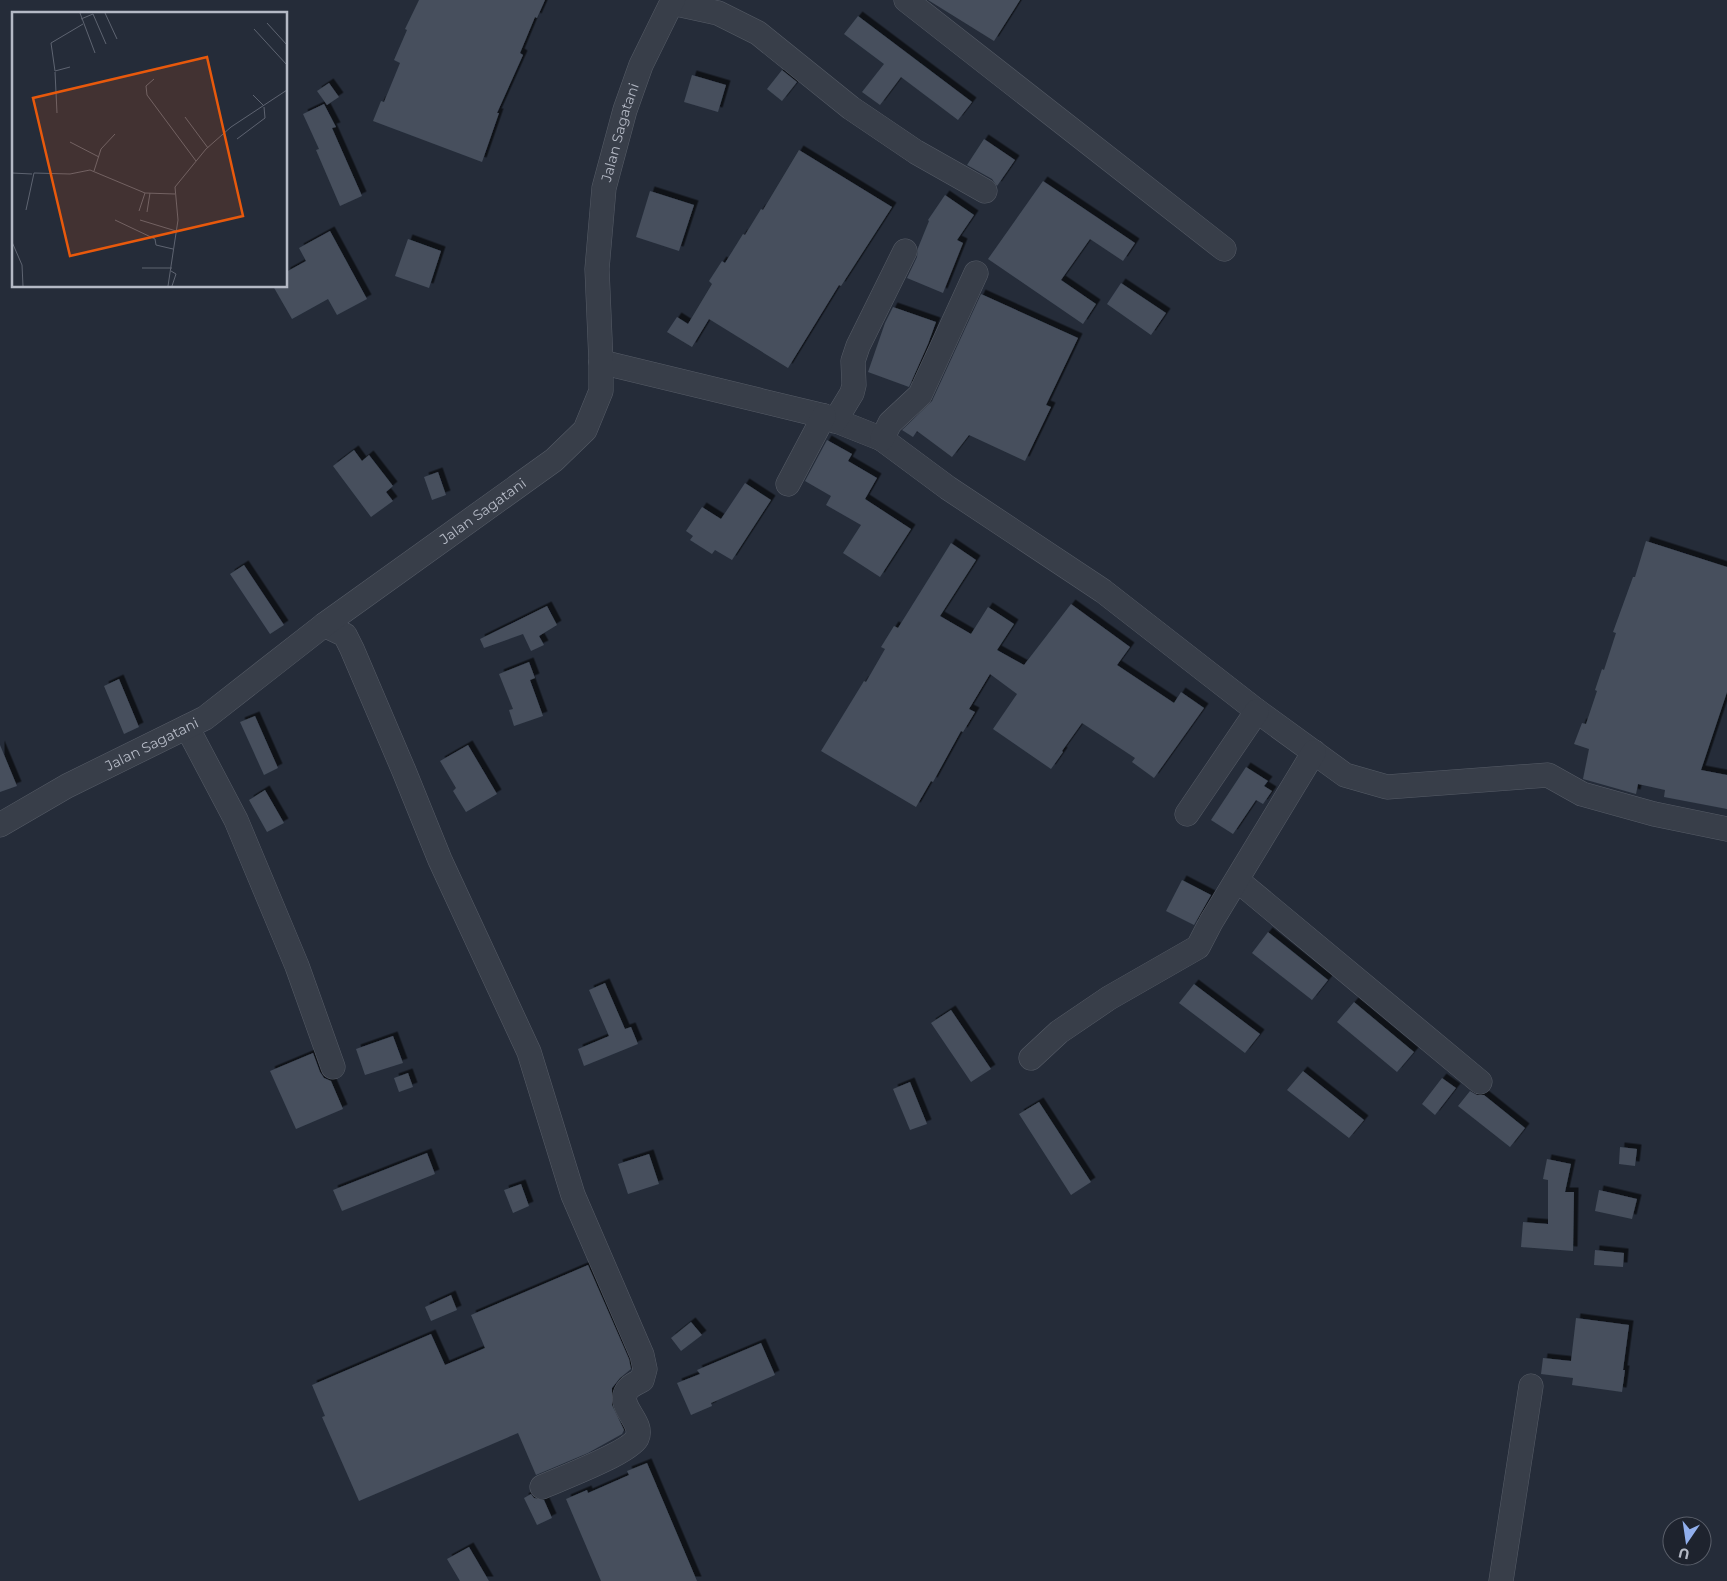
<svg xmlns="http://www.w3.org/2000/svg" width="1727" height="1581" font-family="Montserrat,sans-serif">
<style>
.building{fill:#464f5d;filter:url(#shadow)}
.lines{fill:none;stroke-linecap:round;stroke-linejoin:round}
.minor-casing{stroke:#565c67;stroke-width:25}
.minor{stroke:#383e49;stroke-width:24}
.labels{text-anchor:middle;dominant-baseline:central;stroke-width:4;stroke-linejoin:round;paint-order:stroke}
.street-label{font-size:14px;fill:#b4b9c5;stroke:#1e232e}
.inset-road{fill:none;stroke:#5e6471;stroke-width:1}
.view{fill:#e8590c;fill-opacity:0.15;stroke:#e8590c;stroke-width:2.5}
.inset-edge{fill:none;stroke:#b4b9c5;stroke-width:2.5}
</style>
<defs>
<filter id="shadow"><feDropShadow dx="4.5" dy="-4.5" stdDeviation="0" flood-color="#0009"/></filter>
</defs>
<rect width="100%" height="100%" fill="#252c39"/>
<path class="building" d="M419 0H545L537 18 535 17 520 53 523 55 497 113H499L482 162 373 121 381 101 384 102 400 63 394 60 407 30 405 29Z
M928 0H1020L994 41Z
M858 16 972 102 958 120 901 77 880 105 862 92 884 64 844 34Z
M782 70 797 82 782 101 767 89Z
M692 75 726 85 718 112 684 102Z
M329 83 339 97 327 105 317 91Z
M324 104 336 127 332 128 362 196 340 206 316 150 319 149 303 114Z
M984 139 1015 160 997 186 992 179 967 165Z
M799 150 892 207 841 286 839 285 788 368 709 319 692 347 667 332 677 317 688 324 712 284 709 281 722 261 725 263 743 234 745 235 761 209 763 210Z
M1043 181 1135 243 1123 261 1090 239 1061 280 1096 304 1083 324 988 259Z
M650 191 694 205 679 251 636 237Z
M945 195 974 215 957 240 963 243 943 293 907 278 917 257 918 248 929 221 928 220Z
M330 231 367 299 337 315 328 299 292 319 273 286H286V272L306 261 299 248Z
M408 239 441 251 429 288 395 276Z
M1121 283 1166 313 1151 335 1107 304Z
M981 294 1078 338 1046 405 1051 407 1025 461 969 435 952 457 917 431 913 437 902 430 932 401Z
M893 307 936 322 928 344 909 387 868 372 885 323Z
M827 440 852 454 848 461 877 478 865 499 911 529 880 577 843 553 861 525 826 505 831 496 805 481Z
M354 450 362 461 369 455 393 486 386 492 393 501 371 517 333 466Z
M438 472 446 495 432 500 424 477Z
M745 483 771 500 732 560 715 550 712 554 690 540 693 536 686 531 702 507 721 519Z
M1646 541 1727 567V692L1701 770 1727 775V809L1664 797 1665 790 1638 784 1636 794 1583 779 1589 749 1574 744 1582 723 1586 724 1597 691 1595 690 1602 669 1604 670 1616 633 1613 632 1633 577H1635Z
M951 543 976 560 940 616 971 634 988 607 1014 624 997 650 1024 665 1071 604 1130 647 1117 665 1174 703 1181 692 1204 708 1154 778 1132 762 1135 758 1082 723 1062 751 1063 752 1051 769 993 729 1017 694 990 674 969 709 975 712 963 732 961 731 933 782 931 781 916 807 821 751 864 681 866 682 885 649 881 647 894 626 898 628Z
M244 565 284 625 270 634 230 574Z
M547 606 557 625 539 636 544 645 531 651 523 634 484 648 480 639Z
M529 662 535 678 530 680 543 716 514 726 509 710 513 709 499 674Z
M119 679 139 727 124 734 104 686Z
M255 716 278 768 264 775 240 722Z
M0 745 17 786 0 792Z
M468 745 497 794 466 812 453 791 456 788 440 761Z
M1246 767 1268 781 1264 786 1272 791 1263 804 1256 800 1233 834 1211 820Z
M265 790 284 823 267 832 249 800Z
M1182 880 1211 895 1194 925 1166 911Z
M1268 932 1328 980 1312 1000 1252 953Z
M605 983 625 1029 631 1027 638 1044 584 1066 578 1049 609 1036 589 990Z
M1194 984 1260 1034 1245 1053 1179 1003Z
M1354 1002 1414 1052 1397 1072 1337 1022Z
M951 1010 991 1069 971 1082 931 1023Z
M393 1036 403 1063 365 1075 356 1049Z
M313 1053 320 1072 324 1078 331 1081 343 1109 296 1129 270 1071Z
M1303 1071 1364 1120 1349 1138 1287 1090Z
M408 1073 413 1087 399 1092 394 1078Z
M1442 1078 1456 1088 1435 1115 1422 1104Z
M910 1082 927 1124 910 1130 893 1089Z
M1470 1091 1477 1095H1484L1525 1128 1510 1147 1458 1106Z
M1039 1102 1091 1182 1071 1195 1019 1114Z
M1620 1147 1637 1149 1635 1166 1619 1164Z
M427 1153 435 1174 342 1211 333 1190Z
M649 1154 659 1184 628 1194 618 1164Z
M1547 1159 1571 1164 1565 1192H1574L1573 1251 1521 1247 1523 1222 1548 1224V1180L1543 1179Z
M521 1184 529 1206 513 1213 504 1190Z
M1599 1190 1637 1199 1632 1219 1595 1211Z
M1595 1250 1624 1253 1623 1267 1594 1265Z
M588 1265 629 1359 631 1369 620 1378 612 1388V1405L624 1430 622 1434 588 1453 536 1475 518 1433 359 1501 322 1417 325 1416 312 1385 431 1334 445 1365 485 1348 471 1315Z
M451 1295 457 1310 431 1321 425 1307Z
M1576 1318 1629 1325 1623 1370H1625L1622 1392 1572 1385 1573 1378 1541 1374 1543 1358 1571 1361Z
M691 1322 702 1335 681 1351 671 1338Z
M761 1343 775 1375 711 1403 712 1406 691 1415 677 1383 700 1374 697 1370Z
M647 1463 697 1581H601L566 1499 587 1490 588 1493 629 1475 627 1471Z
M531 1494 534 1498 544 1500 552 1518 537 1525 524 1498Z
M469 1547 489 1581H460L447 1559Z"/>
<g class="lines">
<g class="minor-casing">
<g id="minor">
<path d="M906 0 1224 249"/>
<path d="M672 3 718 13 758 33 851 108 916 152 985 191"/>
<path d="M601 362 824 416 882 439 948 488 1103 591 1257 711 1345 775 1387 787 1548 775 1582 794 1654 814 1727 829"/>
<path d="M835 421 852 393 854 385 853 361 858 346 905 251"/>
<path d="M882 439 890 423 920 395 976 273"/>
<path d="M788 484 824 416"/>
<path d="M324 625 345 635 352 649 404 771 440 860 529 1052 573 1195 642 1355 645 1369 642 1380C638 1382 632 1385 629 1388 613 1405 645 1421 637 1438 629 1453 560 1479 542 1487"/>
<path d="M187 727 236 820 297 966 333 1067"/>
<path d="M1187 814 1257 711"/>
<path id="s1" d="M0 825 67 786 205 718 324 625 554 460 585 430 601 391V362L597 269 604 188 625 110 641 65 673 0"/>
<path d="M1237 880 1480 1082"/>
<path d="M1031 1058 1059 1032 1109 998 1198 947 1211 922 1314 752"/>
<path d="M1501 1581 1531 1386"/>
</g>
</g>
<use href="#minor" class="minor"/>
</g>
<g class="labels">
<g class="street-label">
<text stroke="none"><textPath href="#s1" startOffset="1012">Jalan Sagatani</textPath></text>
<text stroke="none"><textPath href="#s1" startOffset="578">Jalan Sagatani</textPath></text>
<text stroke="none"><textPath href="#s1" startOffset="172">Jalan Sagatani</textPath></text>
</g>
</g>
<g transform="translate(12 12)">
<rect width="275" height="275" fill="#252c39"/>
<path class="inset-road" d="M68 1 83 41M93 1 105 27M69 7 81 2 94 32M255 11 275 33M242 17 275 53M58 55 43 59 39 31 71 12M43 60 45 101M142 67 134 74 135 83 184 149M241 83 252 94M173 105 196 136M225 127 253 106 252 95M58 130 87 145M82 159 89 137 103 122M0 161 20 162M14 198 22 161 58 162 78 158 133 181 163 182M127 199 133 181M135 200 138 181M103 208 143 227 144 233 161 237M128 208 164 219M0 230 10 253 11 274M130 256H160M159 259 164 262 160 274M156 274 166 208 163 175 194 137 219 115 275 78"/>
<path class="view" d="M195 45 231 204 58 244 21 86Z"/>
<rect width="275" height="275" class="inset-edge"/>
</g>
<g transform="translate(1687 1541) rotate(193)"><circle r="24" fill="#1e232e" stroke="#5a5f6a"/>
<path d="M0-4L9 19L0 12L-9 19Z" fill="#91afed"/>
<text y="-8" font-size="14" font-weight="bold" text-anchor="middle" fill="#b4b9c5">U</text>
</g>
</svg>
